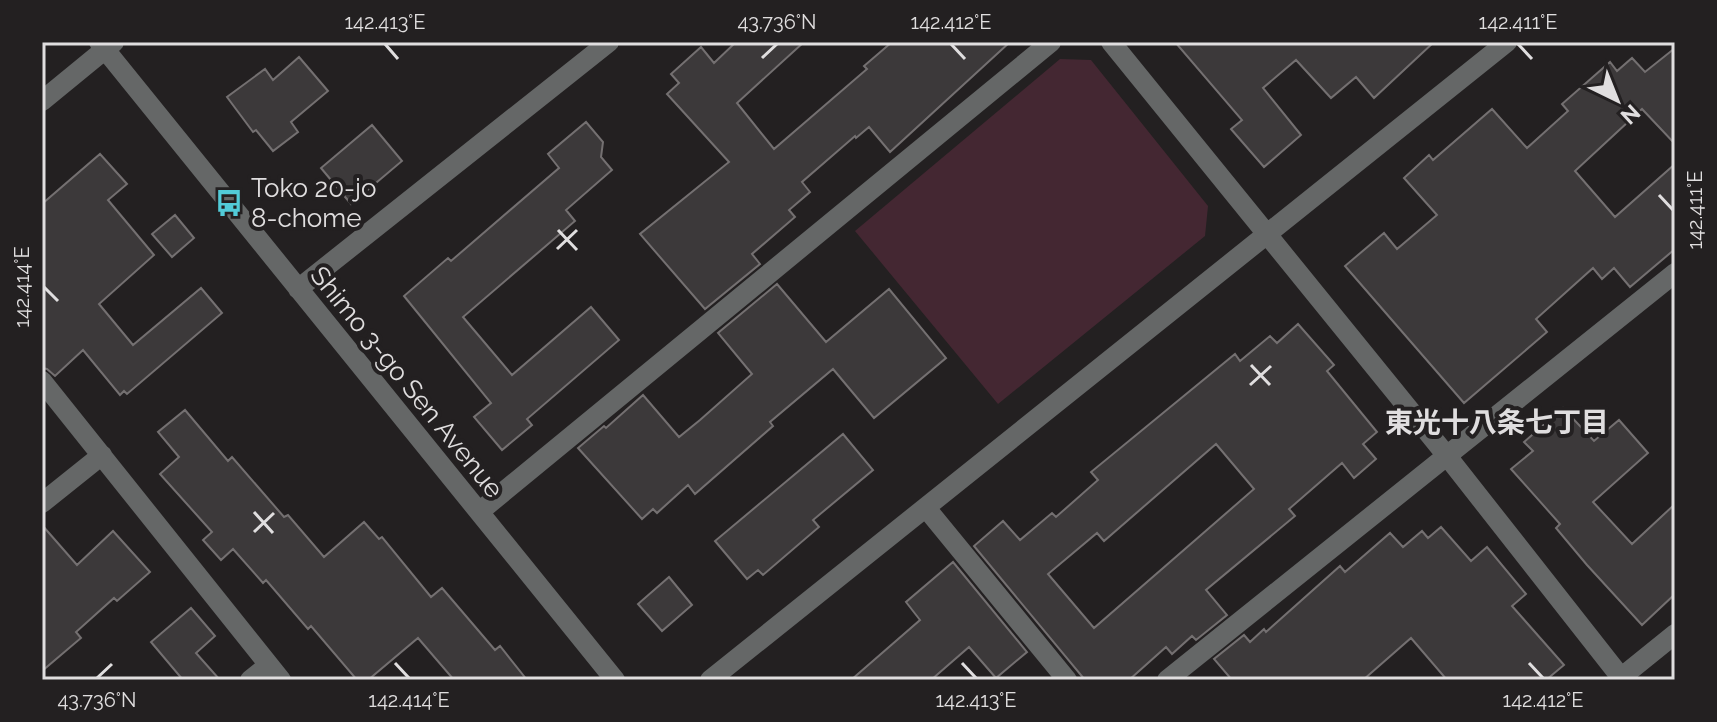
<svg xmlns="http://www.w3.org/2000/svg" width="1717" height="722" font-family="Raleway,'Noto Sans JP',sans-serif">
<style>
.green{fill:#442732}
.building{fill:#3c393a;stroke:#747071;stroke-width:2;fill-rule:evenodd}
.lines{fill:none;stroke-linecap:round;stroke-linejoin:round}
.minor{stroke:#656767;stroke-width:20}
.ticks{fill:none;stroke:#e0dedf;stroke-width:3}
.labels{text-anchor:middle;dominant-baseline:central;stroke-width:8;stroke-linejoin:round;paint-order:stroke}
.poi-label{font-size:26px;fill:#e0dedf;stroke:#232021;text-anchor:start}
.street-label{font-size:26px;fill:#e0dedf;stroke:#232021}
.neighbourhood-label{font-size:28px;font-weight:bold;fill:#e0dedf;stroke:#232021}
.neatline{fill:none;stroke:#e0dedf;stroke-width:3}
.ticks-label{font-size:20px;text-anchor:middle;fill:#e0dedf}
</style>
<rect width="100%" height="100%" fill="#232021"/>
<path class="green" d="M1060 59 1091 60 1208 206 1205 236 998 404 855 231Z"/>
<path class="building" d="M736 42H804L737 103 774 149 867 69 864 66 892 42H1010L890 152 869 127 856 138 855 136 802 182 810 192 789 210 795 217 752 254 760 264 705 309 640 234 729 162 667 94 679 83 671 74 701 47 714 63Z
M1175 42H1434L1374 98 1356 77 1331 98 1296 60 1263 88 1301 135 1264 167 1231 129 1242 120Z
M1675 48V144L1642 109 1575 171 1615 217 1675 164V249L1630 287 1614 268 1602 279 1593 268 1536 319 1547 332 1464 403 1345 266 1384 233 1397 249 1437 215 1404 178 1429 155 1433 160 1492 109 1527 148 1568 111 1562 104 1610 62 1617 71 1632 58 1645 72Z
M299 57 328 91 291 122 298 132 273 151 256 130 253 132 227 97 265 69 273 80Z
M586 122 603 142 601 157 612 170 566 210 575 221 463 317 512 375 591 307 619 340 527 419 532 425 502 450 474 417 491 403 404 296 448 258 451 261 559 168 548 154Z
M372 125 402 161 351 204 321 168Z
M100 154 127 184 108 200 154 255 99 304 133 345 201 288 222 313 127 394 124 391 120 395 83 350 55 376 47 369 42 368V204Z
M175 215 194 238 172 257 152 234Z
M777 284 826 342 889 289 946 358 874 418 833 369 770 422 773 426 695 494 688 485 657 513 653 509 642 519 578 448 604 426 606 428 643 395 679 437 700 420 752 374 718 333Z
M1298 324 1334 365 1327 371 1377 432 1363 444 1376 459 1354 478 1342 463 1289 509 1295 516 1206 590 1227 615 1196 640 1192 636 1172 654 1166 647 1129 680H1085L974 546 1003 521 1020 540 1052 513 1056 517 1098 480 1091 472 1235 354 1240 361 1270 336 1277 343ZM1216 444 1254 489 1094 628 1048 574 1097 533 1104 541Z
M1563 408 1594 441 1619 420 1648 453 1593 502 1632 544 1675 504V594L1642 625 1587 565 1556 528 1560 524 1511 469 1533 451 1524 442Z
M185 410 228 461 232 457 284 517 288 515 324 557 364 522 379 539 382 537 431 597 442 588 495 650 500 646 527 680H454L418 638 368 680H357L311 626 308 629 266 580 263 583 233 549 221 560 203 540 212 532 160 474 179 457 158 432Z
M843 434 873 470 813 520 819 527 763 575 758 570 747 579 715 541Z
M42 525 77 565 113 531 150 572 117 601 114 598 76 632 81 638 42 671Z
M1441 527 1471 561 1487 547 1526 594 1512 606 1564 665 1546 680H1447L1411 638 1363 680H1232L1214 659 1244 635 1250 642 1264 629 1266 632 1340 566 1345 572 1390 533 1403 547 1422 531 1428 538Z
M953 562 1027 652 996 678 969 647 931 680H851L920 620 906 602Z
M669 577 692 605 662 631 638 604Z
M191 608 215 636 196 653 220 680H183L151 642Z"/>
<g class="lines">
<path class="minor" d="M99 42 615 680
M1111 42 1447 456 1623 680
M42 101 114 42
M298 289 609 42
M42 381 281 680
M42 503 102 455
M926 508 1067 680
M479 512 1051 42
M250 680 269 665
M710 680 1507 42
M1167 680 1675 273
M1618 680 1675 634"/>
</g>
<path class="ticks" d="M385 44 398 59M951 44 965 59M1518 44 1532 59M762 58 777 44M1659 195 1673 210M558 230 577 250M557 249 577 230M44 287 58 301M1251 365 1270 385M1250 385 1271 366M254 512 273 533M254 532 274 513M395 663 409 678M962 663 976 678M1529 663 1543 678M97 678 112 664"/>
<defs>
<g id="bus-bare" transform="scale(2.16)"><path d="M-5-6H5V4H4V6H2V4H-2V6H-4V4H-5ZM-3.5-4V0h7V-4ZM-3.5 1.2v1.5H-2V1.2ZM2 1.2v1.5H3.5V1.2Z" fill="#52cbd8" stroke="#232021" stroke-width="2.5" paint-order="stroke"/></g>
</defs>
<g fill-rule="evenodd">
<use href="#bus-bare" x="229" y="203"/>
</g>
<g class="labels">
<g class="poi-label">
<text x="251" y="188">Toko 20-jo<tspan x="251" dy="30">8-chome</tspan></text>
</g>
<g class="street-label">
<text transform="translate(407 382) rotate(51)">Shimo 3-go Sen Avenue</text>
</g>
<g class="neighbourhood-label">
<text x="1497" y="422">東光十八条七丁目</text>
</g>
</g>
<rect width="1717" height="722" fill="none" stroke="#232021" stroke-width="88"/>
<g transform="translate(1617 100) rotate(137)" stroke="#232021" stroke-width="6" paint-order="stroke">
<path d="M0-6L14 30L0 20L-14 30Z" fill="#e0dedf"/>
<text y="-12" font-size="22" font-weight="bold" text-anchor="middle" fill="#e0dedf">N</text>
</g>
<rect x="44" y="44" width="1629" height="634" class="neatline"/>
<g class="ticks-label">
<text x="385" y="29">142.413°E</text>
<text x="777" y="29">43.736°N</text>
<text x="951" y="29">142.412°E</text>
<text x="1518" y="29">142.411°E</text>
<text transform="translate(1695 210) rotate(-90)" y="7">142.411°E</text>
<text transform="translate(22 287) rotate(-90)" y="7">142.414°E</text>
<text x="97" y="707">43.736°N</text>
<text x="409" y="707">142.414°E</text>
<text x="976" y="707">142.413°E</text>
<text x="1543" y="707">142.412°E</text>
</g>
</svg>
